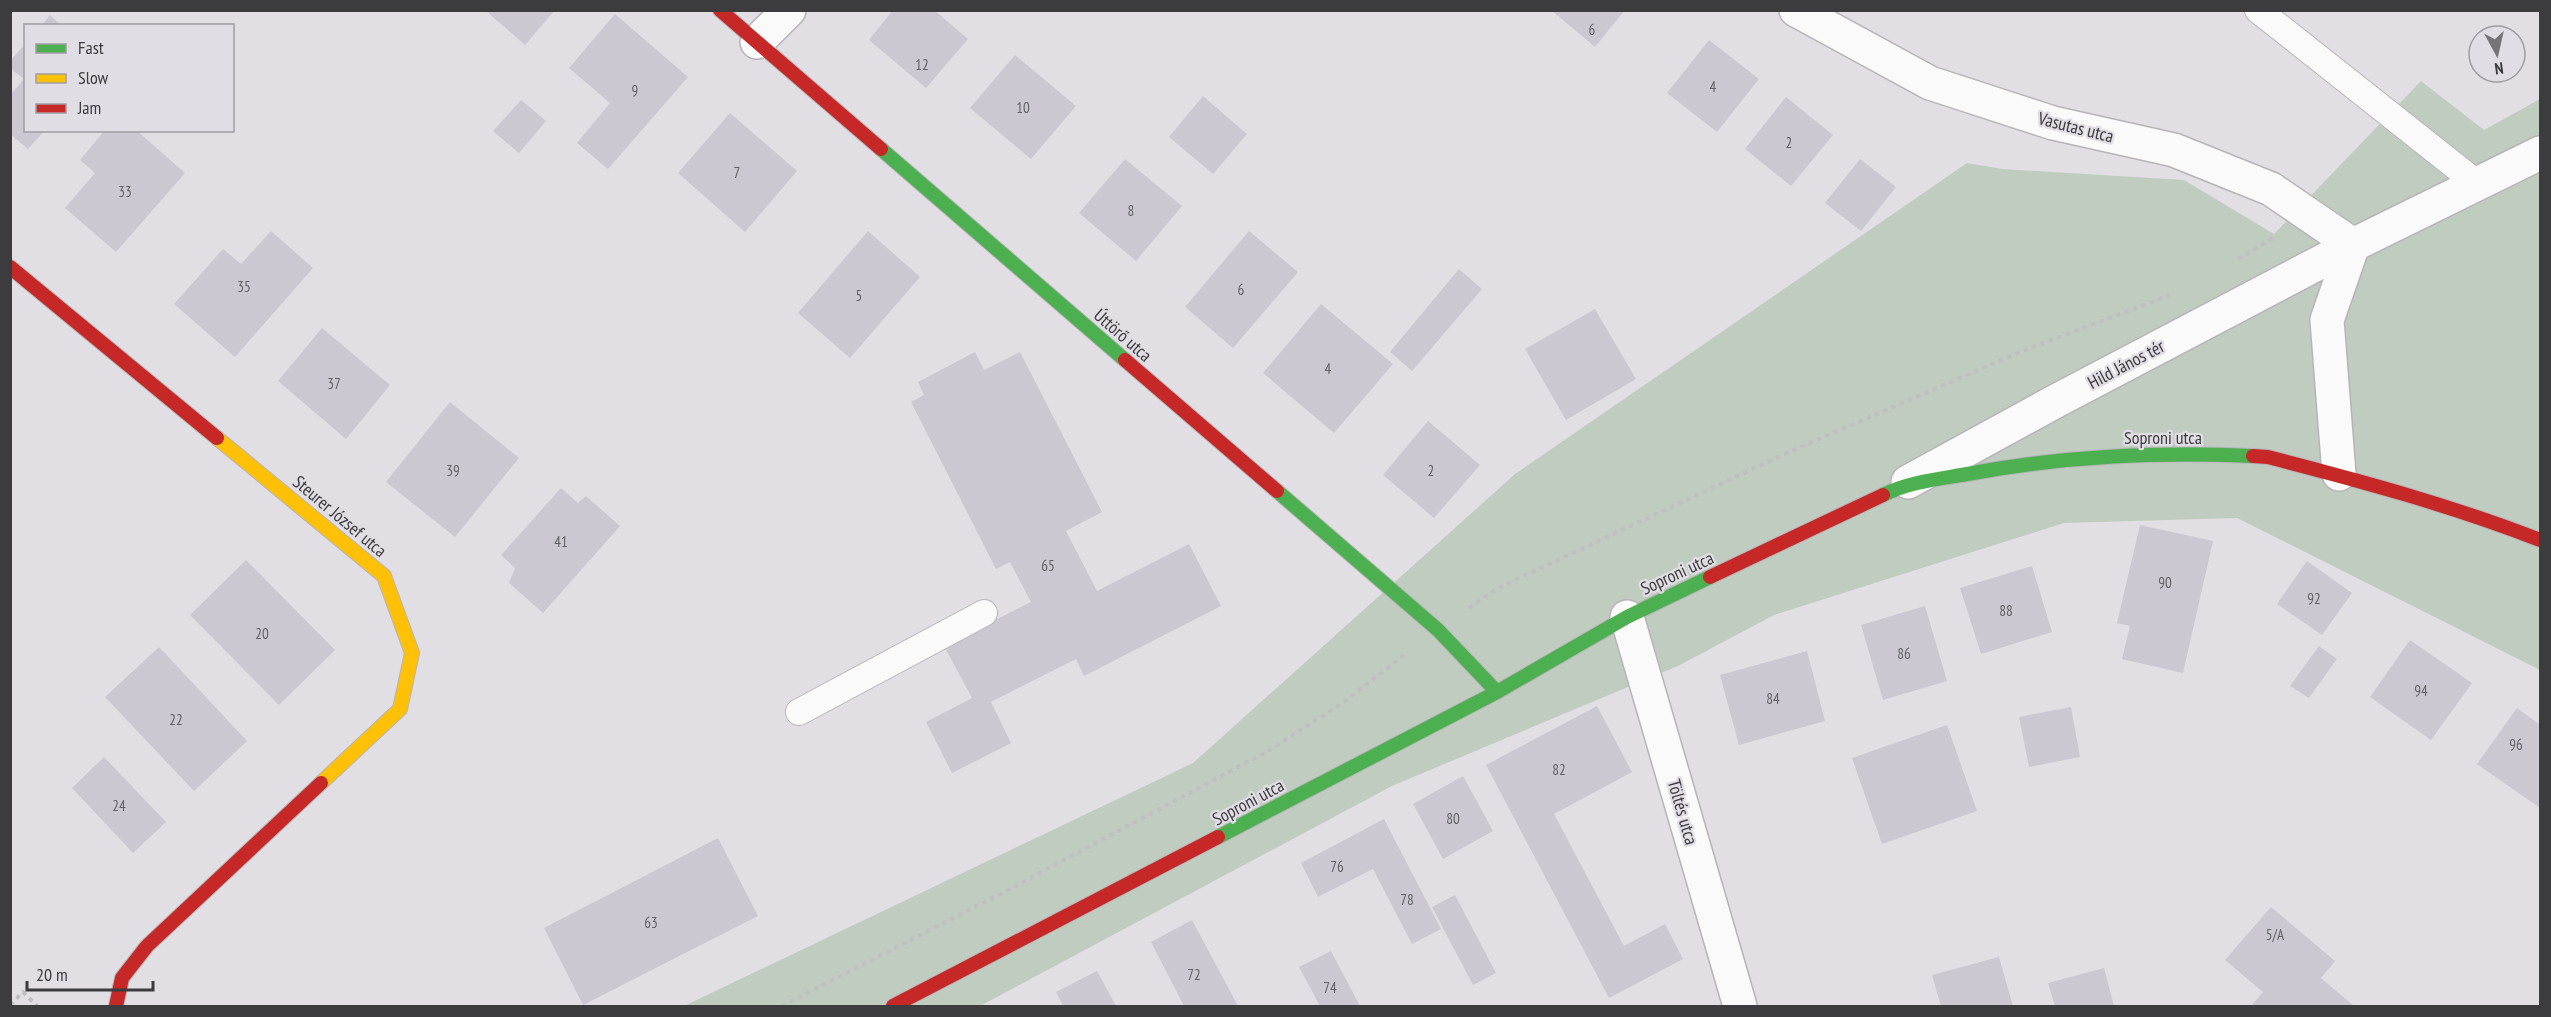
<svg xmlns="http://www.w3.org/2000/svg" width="2551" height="1017" font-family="'PT Sans Narrow',sans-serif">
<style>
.green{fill:#c1ccc1}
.building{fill:#cbc8d1}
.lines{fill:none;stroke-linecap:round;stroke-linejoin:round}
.lane-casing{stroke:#b6b4b7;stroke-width:28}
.street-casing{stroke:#b6b4b7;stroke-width:36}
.fast-casing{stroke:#b6b4b7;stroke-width:16}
.slow-casing{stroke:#b6b4b7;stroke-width:16}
.jam-casing{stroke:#b6b4b7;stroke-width:16}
.path{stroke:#c0bfc0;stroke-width:4;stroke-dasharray:4.5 4.5;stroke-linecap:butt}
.lane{stroke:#fafafb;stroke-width:26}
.street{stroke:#fafafb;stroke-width:33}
.fast{stroke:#4caf50;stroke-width:14}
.slow{stroke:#ffc107;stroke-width:14}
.jam{stroke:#c62828;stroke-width:14}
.labels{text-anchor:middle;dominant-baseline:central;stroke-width:4.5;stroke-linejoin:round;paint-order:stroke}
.number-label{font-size:15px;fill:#605f64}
.street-label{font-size:18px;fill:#3c3b3e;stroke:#e0dee4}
</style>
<rect width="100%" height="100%" fill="#e1dfe3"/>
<path class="green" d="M2421 81 2484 130 2540 99V670L2237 518 2064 523 1774 615 1678 666 1392 786 980 1006H684L1193 763 1515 474 1967 163 2003 169 2184 180 2274 234Z"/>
<path class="building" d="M485 10H555L525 45Z
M893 10H934L968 39 926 88 869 40Z
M1551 10H1625L1595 47Z
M615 14 688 77 608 169 577 143 610 103 569 68Z
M50 15 62 26H41Z
M1709 40 1759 79 1717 132 1667 93Z
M26 43V130H45L28 149 10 134V95L24 79 10 68V61Z
M1015 55 1076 106 1031 159 970 108Z
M1203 96 1247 134 1213 174 1169 137Z
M1786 97 1833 135 1791 186 1745 149Z
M521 100 546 121 519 153 493 131Z
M730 113 797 171 745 232 678 173Z
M105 130H136L185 173 116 252 65 208 95 173 80 160Z
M1125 159 1182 206 1136 261 1079 213Z
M1860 159 1896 187 1861 231 1825 203Z
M271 231 313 268 235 357 174 304 223 249 241 264Z
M868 231 920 277 850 358 798 313Z
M1249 231 1298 272 1233 348 1185 307Z
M1459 269 1482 289 1412 371 1390 352Z
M1321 304 1393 364 1334 433 1263 373Z
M1595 309 1636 379 1566 420 1525 349Z
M322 328 390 385 346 439 278 381Z
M975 352 984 370 1020 352 1102 512 1066 531 1097 591 1189 544 1221 606 1084 676 1076 659 991 702 1011 743 952 773 926 722 972 698 944 646 1031 602 1010 562 996 569 911 402 924 395 918 382Z
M450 402 519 458 455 537 386 482Z
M1428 421 1480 465 1434 518 1383 475Z
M561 488 578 503 586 496 620 526 543 613 509 583 515 568 501 555Z
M2140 525 2213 541 2183 673 2122 659 2130 626 2117 623Z
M246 560 335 650 279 705 190 615Z
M2307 561 2352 593 2322 635 2277 604Z
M2032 566 2052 632 1981 654 1960 588Z
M1925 606 1947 681 1883 700 1861 625Z
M2410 640 2472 683 2431 740 2370 697Z
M2319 646 2337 659 2309 698 2290 686Z
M159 647 247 741 194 791 105 697Z
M1807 651 1825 721 1739 745 1720 675Z
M1597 706 1632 772 1554 814 1624 946 1665 924 1683 959 1609 998 1486 765Z
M2071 707 2080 757 2029 767 2019 717Z
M2517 708 2540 725V808L2477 764Z
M1947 725 1977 811 1882 844 1852 758Z
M104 757 166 822 133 853 72 788Z
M1463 776 1493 831 1443 859 1413 804Z
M1384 819 1441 929 1412 944 1373 869 1318 897 1301 863Z
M718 838 758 916 583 1005 544 928Z
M1455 895 1496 973 1473 985 1432 907Z
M2271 907 2335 961 2321 978 2354 1006H2251L2263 992 2225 960Z
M1192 920 1238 1006H1184L1151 942Z
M1331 951 1360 1006H1320L1299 967Z
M1999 957 2013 1006H1941L1932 975Z
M2104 968 2114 1006H2055L2048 983Z
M1097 971 1116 1006H1063L1056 992Z"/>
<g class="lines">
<g class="lane-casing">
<path id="lane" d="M2258 10 2479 185
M799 712 984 613"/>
</g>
<g class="street-casing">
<path id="street" d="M1796 10 1930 83 2053 123 2174 150 2271 189 2353 245
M757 42 789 10
M2339 474 2327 320 2353 245
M1908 482 2056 401 2353 245 2540 153
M1627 617 1740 1006"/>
</g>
<g class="fast-casing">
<path id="fast" d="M881 149 1125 360
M1277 491 1438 630 1497 692
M1883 495C1909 482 1938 479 1967 474 2064 456 2155 452 2253 456
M1218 837 1497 692 1627 617 1710 577"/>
</g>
<g class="slow-casing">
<path id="slow" d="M217 438 384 576 412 653 400 709 321 783"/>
</g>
<g class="jam-casing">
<path id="jam" d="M720 10 881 149
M10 267 217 438
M1125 360 1277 491
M2253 456 2268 457C2361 481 2450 505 2540 540
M1710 577 1883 495
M116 1006 122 978 147 946 321 783
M893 1006 1218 837"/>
</g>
<path class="path" d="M2238 259 2275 237
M1469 608 1498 588 1789 452 2020 352 2170 295
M10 1005 23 992 37 1006
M782 1006 1006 891 1268 751 1341 704 1407 653"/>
<use href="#lane" class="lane"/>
<use href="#street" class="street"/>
<use href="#fast" class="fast"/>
<use href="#slow" class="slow"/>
<use href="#jam" class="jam"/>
</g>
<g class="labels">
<g class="number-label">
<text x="1592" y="29">6</text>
<text x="922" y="64">12</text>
<text x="1713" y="86">4</text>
<text x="635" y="90">9</text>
<text x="1023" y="107">10</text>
<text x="1789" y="142">2</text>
<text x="737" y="172">7</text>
<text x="125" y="191">33</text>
<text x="1131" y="210">8</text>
<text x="244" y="286">35</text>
<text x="1241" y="289">6</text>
<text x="859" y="295">5</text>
<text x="1328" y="368">4</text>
<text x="334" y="383">37</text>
<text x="453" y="470">39</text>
<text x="1431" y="470">2</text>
<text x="561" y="541">41</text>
<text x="1048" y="565">65</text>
<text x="2165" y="582">90</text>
<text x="2314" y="598">92</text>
<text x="2006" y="610">88</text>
<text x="262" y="633">20</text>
<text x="1904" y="653">86</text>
<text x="2421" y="690">94</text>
<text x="1773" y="698">84</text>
<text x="176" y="719">22</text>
<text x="2516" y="744">96</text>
<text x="1559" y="769">82</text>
<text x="119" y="805">24</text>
<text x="1453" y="818">80</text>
<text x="1337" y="866">76</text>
<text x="1407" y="899">78</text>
<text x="651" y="922">63</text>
<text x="2275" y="934">5/A</text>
<text x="1194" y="974">72</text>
<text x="1330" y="987">74</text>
</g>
<g class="street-label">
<text transform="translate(2076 127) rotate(14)">Vasutas utca</text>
<text transform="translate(1123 335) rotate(41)">Úttörő utca</text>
<text transform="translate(2126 364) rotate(-28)">Hild János tér</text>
<text x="2163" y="437">Soproni utca</text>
<text transform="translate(340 516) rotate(40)">Steurer József utca</text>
<text transform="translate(1677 573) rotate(-25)">Soproni utca</text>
<text transform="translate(1248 802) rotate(-28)">Soproni utca</text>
<text transform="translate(1683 812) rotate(74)">Töltés utca</text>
</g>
</g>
<rect width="2551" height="1017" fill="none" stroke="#3c3b3e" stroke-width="24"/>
<rect x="24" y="24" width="210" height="108" fill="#e0dee4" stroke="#9e9da2" stroke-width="1.5"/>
<rect x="36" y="44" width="30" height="9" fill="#4caf50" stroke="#9e9da2" stroke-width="1.5"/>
<text x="78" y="54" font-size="18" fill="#3c3b3e">Fast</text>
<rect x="36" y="74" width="30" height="9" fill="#ffc107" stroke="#9e9da2" stroke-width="1.5"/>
<text x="78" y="84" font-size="18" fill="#3c3b3e">Slow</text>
<rect x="36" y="104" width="30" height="9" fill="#c62828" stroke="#9e9da2" stroke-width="1.5"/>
<text x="78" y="114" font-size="18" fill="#3c3b3e">Jam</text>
<g transform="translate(2497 54) rotate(172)"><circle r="28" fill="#e0dee4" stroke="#9e9da2" stroke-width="1.5"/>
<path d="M0-4.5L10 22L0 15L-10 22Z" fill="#767478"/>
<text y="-9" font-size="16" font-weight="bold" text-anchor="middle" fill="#3c3b3e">N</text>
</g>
<path d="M27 981v9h126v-9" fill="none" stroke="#3c3b3e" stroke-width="3"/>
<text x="36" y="981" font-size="18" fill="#3c3b3e" stroke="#e0dee4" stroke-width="4.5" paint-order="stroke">20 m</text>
</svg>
